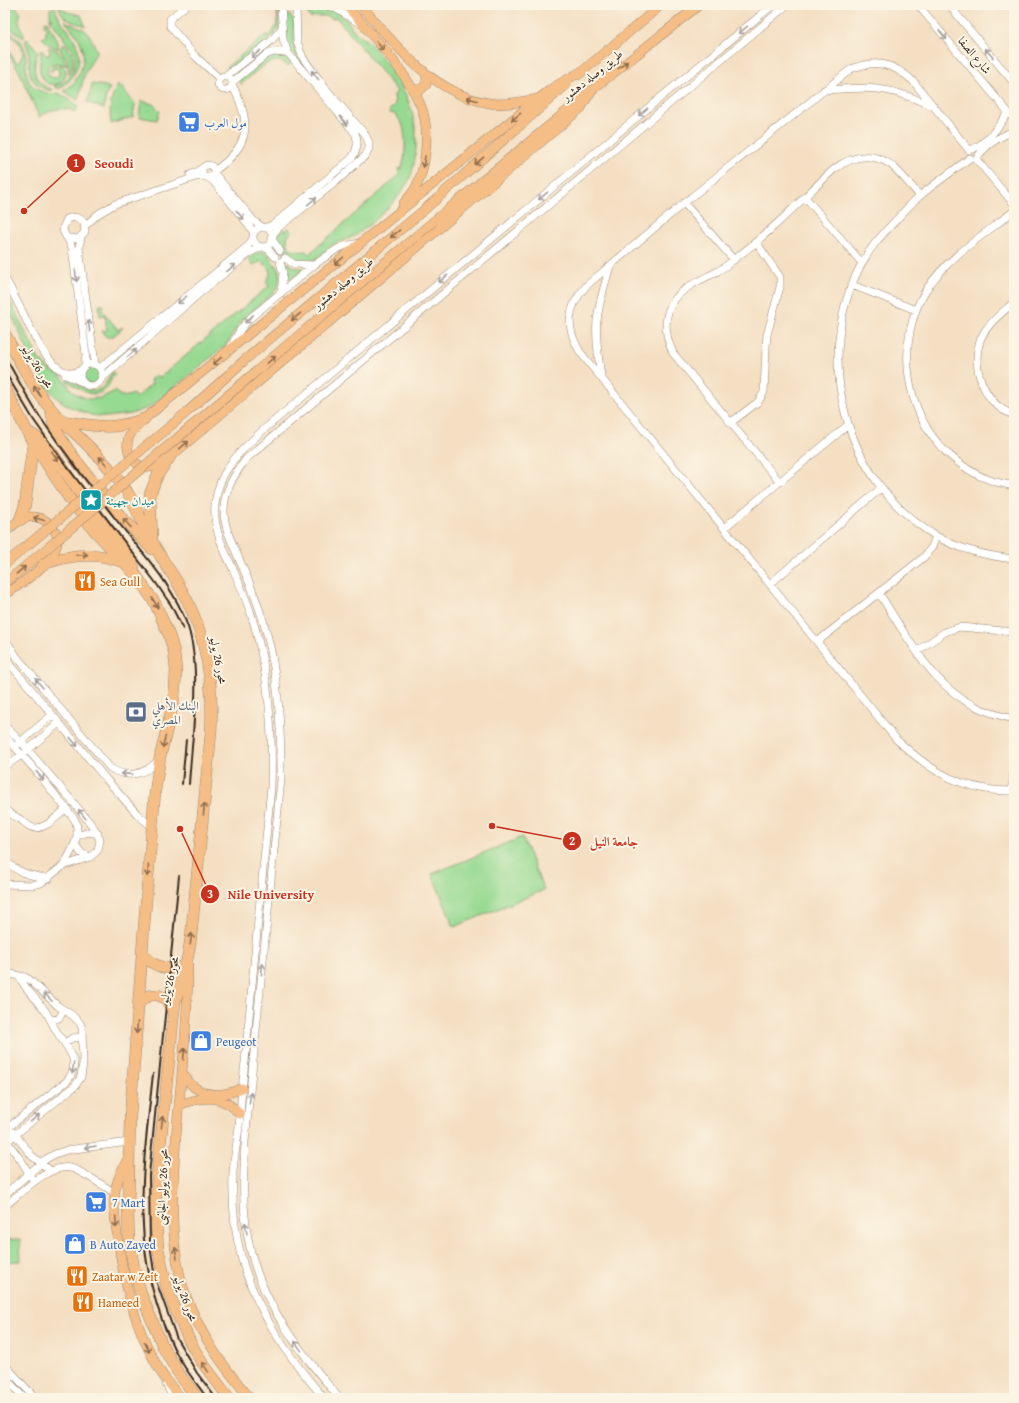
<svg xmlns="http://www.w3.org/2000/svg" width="1019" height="1403" font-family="'Gentium Book Plus',Amiri,serif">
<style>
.green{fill:#96d991;stroke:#688258}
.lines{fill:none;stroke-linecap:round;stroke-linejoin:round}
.minor-casing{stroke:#988470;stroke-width:8}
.major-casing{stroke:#988470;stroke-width:10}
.highway-casing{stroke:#988470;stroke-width:12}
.minor{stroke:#fff;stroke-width:7}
.major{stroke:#f6be87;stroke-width:9}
.highway{stroke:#f6be87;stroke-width:11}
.rail{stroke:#3b2a1e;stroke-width:2}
.major-bridge-casing{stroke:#988470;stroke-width:10;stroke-linecap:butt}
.major-bridge{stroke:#f6be87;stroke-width:9}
.oneway{stroke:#a79f9a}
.oneway2{stroke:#8f6d4d}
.labels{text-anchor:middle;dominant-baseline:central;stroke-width:4;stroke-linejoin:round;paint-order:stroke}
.street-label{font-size:12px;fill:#3b2a1e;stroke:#fcf5e5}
.shop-label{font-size:12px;fill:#366cbe;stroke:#fcf5e5;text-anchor:start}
.culture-label{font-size:12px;fill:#0d838f;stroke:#fcf5e5;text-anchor:start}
.food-label{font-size:12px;fill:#c56008;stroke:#fcf5e5;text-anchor:start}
.service-label{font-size:12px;fill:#4e5e75;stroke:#fcf5e5;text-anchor:start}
.leader{fill:none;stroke:#c8321e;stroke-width:1.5}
.callout-dot{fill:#c8321e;stroke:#fcf5e5;stroke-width:1.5}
.mark-label{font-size:12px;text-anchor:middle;font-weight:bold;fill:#fff}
.callout-label{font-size:13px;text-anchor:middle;font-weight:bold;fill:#c8321e;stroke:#fcf5e5;stroke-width:4;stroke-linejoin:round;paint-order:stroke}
</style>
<rect width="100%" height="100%" fill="#fcf5e5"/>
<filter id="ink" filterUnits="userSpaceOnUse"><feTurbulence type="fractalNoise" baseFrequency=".025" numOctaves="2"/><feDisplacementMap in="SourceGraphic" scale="8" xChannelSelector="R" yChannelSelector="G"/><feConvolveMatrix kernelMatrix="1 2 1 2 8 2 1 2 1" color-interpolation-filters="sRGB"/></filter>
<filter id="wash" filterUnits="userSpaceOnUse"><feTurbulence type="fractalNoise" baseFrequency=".012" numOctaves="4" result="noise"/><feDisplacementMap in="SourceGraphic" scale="16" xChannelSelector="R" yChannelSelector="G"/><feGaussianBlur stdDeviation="0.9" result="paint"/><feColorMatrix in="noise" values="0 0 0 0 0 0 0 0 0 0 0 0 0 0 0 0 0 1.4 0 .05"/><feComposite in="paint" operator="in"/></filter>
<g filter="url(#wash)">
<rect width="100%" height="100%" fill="#f4dfc2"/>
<path class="green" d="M58 5 67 12 81 15 85 26C71 21 63 21 58 5Z
M277 5H278L279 28 274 35 230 71 227 67 266 35 268 36C280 26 277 19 277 5Z
M16 7 21 14 19 18 20 25 24 36 23 38 9 27 5 23V10Z
M55 7C59 22 65 24 72 36 85 55 79 77 59 89L54 86C71 83 79 65 72 49 69 45 64 42 63 36 57 29 53 27 52 17L50 23V9Z
M328 8C332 10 339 12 342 15 348 20 351 28 357 34 361 37 366 39 369 43 373 46 376 51 379 54 402 81 418 112 416 148 415 158 414 168 410 178 399 200 376 221 356 235 349 240 341 240 334 244 322 252 313 266 297 262 288 260 282 248 276 241 276 235 279 232 284 229L286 231 289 228 292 231 287 237 288 246C293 252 299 252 306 251L309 254 397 177 399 174 398 169 402 168C406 154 406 140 403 126 402 122 396 116 394 113L391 114 389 111 395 104 394 95 397 91 336 17 333 19C327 15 317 15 310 18L307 11 325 9V12H328Z
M290 15C297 21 293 37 294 46 297 56 304 65 310 73L309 74 286 45 284 19 286 16Z
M46 21H47C50 32 61 38 58 49L48 44 42 38 46 36V31L47 30 44 24Z
M65 21C88 31 86 27 97 51L85 73 78 100 64 91C81 80 89 58 79 39 75 32 69 27 65 21Z
M5 29C12 34 20 38 23 45 31 61 18 83 41 91 47 94 53 94 59 93L78 105 76 112C63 106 51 109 39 117L18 69 5 49V46L17 63C30 54 18 36 5 34Z
M27 39 38 51C32 71 32 81 53 90 48 91 45 89 41 87 22 77 34 58 25 41Z
M65 44C73 52 75 65 69 74L67 60 60 50 62 45Z
M48 47C58 49 64 56 66 66 57 61 45 62 48 75L53 78 58 77 59 72 58 69 55 68 50 72 53 66 61 65 66 70C66 88 44 90 40 72 39 65 41 57 41 50L42 49 45 55H49L50 51Z
M271 55 286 56 292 62 288 66C272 51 255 74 241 84L238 80Z
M92 84 105 86 110 88 106 96 104 109 87 102 90 94Z
M119 84 135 104 133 117 111 124C109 110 110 96 119 84Z
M141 101 153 104 160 111 157 120 139 117Z
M263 251 268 254 275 266 276 264C281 273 281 283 275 291L242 320 226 345 150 407 131 414 106 417 91 415 68 406 57 398 44 384 38 374 17 326 5 303V290L38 358 48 369 61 376 70 388 76 394 88 399 101 398 115 391C120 397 126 398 133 394L136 398 152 384 150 380 156 375 159 378 269 286 266 282 270 275C270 268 267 264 260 262L252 265 248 259 258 252Z
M283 260 294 267 301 268 303 270 287 283H285Z
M101 304 104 306 102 310 118 330 122 327V329L112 337H107L104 335 102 331H107L105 315 100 316 99 306Z
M83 375a9 9 0 1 1 18 0a9 9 0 1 1-18 0Z
M112 372 115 374C111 378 110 384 106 388 94 402 79 388 67 381L69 379C79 384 93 397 104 386 107 382 109 376 112 372Z
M522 837 544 890 454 927 432 874Z
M20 1239 21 1261 5 1262V1240Z"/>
</g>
<g filter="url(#ink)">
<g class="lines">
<g class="minor-casing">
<path id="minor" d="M186 5 170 19V26L195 56 220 79
M918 5 1014 119
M949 5 1014 83
M328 6C340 8 351 20 363 25
M297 8 325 6
M226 76 271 41 282 28
M218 83a7 7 0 1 1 14 0a7 7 0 1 1-14 0Z
M232 83 236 79 266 55 274 52 288 53
M824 90C846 89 868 86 890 91 904 94 918 100 931 105
M973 149C988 142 999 126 1008 112
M969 150 913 81C893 63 876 59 851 69L684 203 586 286C567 308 565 326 580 352L897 740C923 764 949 783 986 789 995 791 1005 791 1014 791
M979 155C987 144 1001 136 1014 131
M970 158C954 170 937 182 921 195 912 202 904 212 896 220 882 235 872 245 862 263 811 356 844 482 936 536 960 550 987 556 1014 559
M976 159 1014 204
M202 171a6 6 0 1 1 12 0a6 6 0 1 1-12 0Z
M214 171C251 146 252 122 232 85
M214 173 254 221 262 227
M190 175 197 172 202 168
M207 177 213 181 248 224 254 233
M805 197 862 263
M684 203 734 260
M1014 211C983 235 948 257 926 290 895 339 904 413 947 453 959 464 975 475 990 480 998 483 1006 484 1014 486
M85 226 98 214 115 204 196 177 205 176
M253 237a10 10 0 1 1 20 0a10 10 0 1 1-20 0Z
M265 228 274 224 352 158C357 151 359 141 355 133L288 53 283 39 281 5
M272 236 277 229 338 180 366 155 369 148V143L365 134 326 89 303 58 297 42 296 5
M81 237 79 248 95 364
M69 238 78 239 85 232 84 223C80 217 74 216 67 219L63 228C63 236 70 239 72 248L86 354 85 365
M272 239 280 251
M264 247 268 249 275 257
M285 258 294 264 314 265
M280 262 283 273 281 293
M5 278C11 289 16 300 22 311 30 327 54 387 81 370
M852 285 916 310
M1014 302C1002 313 988 323 981 338 970 367 984 405 1014 415
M230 348 240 330 249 319 314 265 337 249 344 246 360 243
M80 375a11 11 0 1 1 22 0a11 11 0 1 1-22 0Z
M100 368 248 246 253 238
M65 375 73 378 82 382
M601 377C599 359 595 339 597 321 599 302 605 284 610 266
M102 378 201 292 251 252 261 247
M730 423 758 402 764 392 766 347 767 335 780 287V277L756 242
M779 481 673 353C665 336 662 315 675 299 686 285 704 279 718 271 724 268 729 264 733 260 769 234 800 201 833 170 850 157 870 151 890 164 899 171 912 187 920 196
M724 528 848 425
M770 584 881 488
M879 593C904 631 931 685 973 705 986 712 1000 716 1014 719
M5 639 17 657 110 768C127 779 146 775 159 759
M817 642 924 557 932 547 936 536
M917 651 945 632 960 627 1014 632
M5 658 106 779 137 814 152 827
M5 726 21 742 73 802 94 828 100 840 98 850 95 853 90 857 63 866 41 883 32 885 5 884
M5 736 37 772 75 820C82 837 71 852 63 866
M17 745 52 715
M5 766 22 755 59 723
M1012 791 1014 771
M5 809C9 814 13 815 18 818 23 820 26 825 31 827 44 832 58 815 67 808
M77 836 89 832 98 834
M75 844 81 853 90 857
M5 860C18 874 31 875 49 879
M5 973 25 977 30 980 58 1006 72 1015 80 1023 82 1028 83 1063 81 1077 75 1086 5 1143
M51 1021 59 1018 64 1010
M65 1043 72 1038 82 1037
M5 1130 67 1081C83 1061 67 1049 57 1032 52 1024 49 1015 43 1008 35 997 24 988 19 976
M13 1132 32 1156 51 1171
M5 1139 21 1160 31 1177
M5 1194 46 1159 55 1154 67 1150 129 1142
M5 1206C21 1193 52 1160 74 1169 88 1175 102 1185 115 1193
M5 1365 35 1398
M5 1377 24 1398
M166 1384 173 1398
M324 1398C288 1357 255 1310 241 1256 234 1229 232 1200 233 1173 234 1154 239 1135 240 1116 241 1098 243 1080 245 1062 253 970 262 879 271 787 273 729 269 670 251 614 246 598 239 583 233 569 223 548 213 529 215 505 218 471 239 452 262 431L660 98 773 5
M339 1398C296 1346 253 1294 246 1224 242 1197 244 1170 245 1142L281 779C281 726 279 671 263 620 257 601 250 583 242 566 235 548 224 530 224 511 224 491 234 475 246 459L787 5"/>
</g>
<g class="major-casing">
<path id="major" d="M346 5C370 33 412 77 423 112 427 126 427 140 425 155 424 166 421 177 416 187 413 193 407 199 403 204
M361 5C394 45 435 95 489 103 505 106 522 101 538 99
M582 71 554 87 538 99 144 419C140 424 133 429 130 435 122 449 134 469 150 467 156 466 164 460 170 457L581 108 592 90
M578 75 661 5
M412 89 420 90 426 85 427 77 425 73
M425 209 566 85
M434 221 592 90 699 5
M5 532C12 527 18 519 28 517 45 514 64 532 55 550 46 568 21 583 5 595
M5 564 28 545
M5 583 38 556
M188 965C188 1018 182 1071 177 1125 173 1182 167 1238 185 1293 200 1335 222 1365 250 1398
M182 1072C186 1077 189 1083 194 1087 208 1098 228 1095 242 1088
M179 1105C203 1096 222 1094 240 1114
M128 1158C123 1168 117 1179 115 1191 113 1209 116 1229 119 1246 125 1289 137 1331 159 1369 165 1380 174 1389 181 1398"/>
</g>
<g class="highway-casing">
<path id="highway" d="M5 334C19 360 32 387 51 409 58 418 68 427 77 435 91 448 104 462 116 476 133 496 140 521 153 543 161 558 171 572 180 587 206 632 214 682 211 733L191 937 188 956 175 1002 158 1167 155 1208 158 1248 167 1288 174 1307 191 1344 201 1361 229 1398
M5 388 33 443 71 501 95 531 136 575 155 603 169 635 174 652 176 670 175 688 173 704 160 757 155 792 145 914 130 1117 128 1214 129 1241 134 1268 141 1294 163 1347 177 1371 197 1398
M51 410 54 426 60 437 72 455 113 508 152 549
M62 421C96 426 111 431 144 419
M30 433 40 440 51 451 92 511 127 555 133 563 134 569
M20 520 25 505 33 443
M152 537 150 494 158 474 170 457
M44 564C70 554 95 552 121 561
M142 953C153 967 168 972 185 966
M139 1003C146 994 160 991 168 1002 170 1006 172 1010 173 1014"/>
</g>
<use href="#minor" class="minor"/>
<use href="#major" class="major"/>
<use href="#highway" class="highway"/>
<path class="rail" d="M5 357C17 377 27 398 40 417 63 451 89 484 114 517 141 552 174 585 188 627 202 671 192 738 189 784
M5 372 33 419 62 460 156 583 171 605 183 629
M182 784 186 740
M179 876 149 1175 150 1246 155 1278 177 1339 197 1373 216 1398
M153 1074C143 1170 129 1250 171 1342 180 1363 194 1380 207 1398"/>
<g class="major-bridge-casing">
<path id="major-bridge" d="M28 545 187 412 247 358 425 209
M38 556 434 221"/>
</g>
<use href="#major-bridge" class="major-bridge"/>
</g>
<defs><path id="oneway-shaft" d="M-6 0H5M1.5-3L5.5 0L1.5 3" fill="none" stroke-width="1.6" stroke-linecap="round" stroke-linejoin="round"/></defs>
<g class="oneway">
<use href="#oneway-shaft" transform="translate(743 30) rotate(141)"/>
<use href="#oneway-shaft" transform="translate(943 35) rotate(50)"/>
<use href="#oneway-shaft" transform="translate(989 53) rotate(-130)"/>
<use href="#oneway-shaft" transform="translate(256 54) rotate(141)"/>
<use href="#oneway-shaft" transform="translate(315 75) rotate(-128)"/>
<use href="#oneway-shaft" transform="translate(643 112) rotate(140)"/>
<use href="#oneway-shaft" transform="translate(344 121) rotate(51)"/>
<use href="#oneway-shaft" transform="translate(543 196) rotate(140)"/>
<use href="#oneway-shaft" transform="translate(312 201) rotate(-39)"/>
<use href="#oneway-shaft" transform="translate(240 215) rotate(50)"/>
<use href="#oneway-shaft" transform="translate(231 268) rotate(-39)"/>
<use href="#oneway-shaft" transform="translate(76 276) rotate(83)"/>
<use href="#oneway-shaft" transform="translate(443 279) rotate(140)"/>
<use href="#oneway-shaft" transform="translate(182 300) rotate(140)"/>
<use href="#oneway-shaft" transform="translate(249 319) rotate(137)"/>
<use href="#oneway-shaft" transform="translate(89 326) rotate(-97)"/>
<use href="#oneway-shaft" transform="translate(132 353) rotate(-40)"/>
<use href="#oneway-shaft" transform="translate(39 683) rotate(-129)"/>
<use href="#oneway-shaft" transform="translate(74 742) rotate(50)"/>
<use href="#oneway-shaft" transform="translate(127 774) rotate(-176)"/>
<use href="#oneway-shaft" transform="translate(40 776) rotate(50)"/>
<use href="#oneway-shaft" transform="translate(82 814) rotate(-129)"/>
<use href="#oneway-shaft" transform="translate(262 969) rotate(-85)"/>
<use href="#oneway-shaft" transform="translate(48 997) rotate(-135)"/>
<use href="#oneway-shaft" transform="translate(73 1068) rotate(97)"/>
<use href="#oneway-shaft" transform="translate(250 1098) rotate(-84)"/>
<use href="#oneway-shaft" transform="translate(35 1118) rotate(-39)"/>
<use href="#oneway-shaft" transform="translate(90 1147) rotate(172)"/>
<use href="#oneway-shaft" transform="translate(246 1228) rotate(-99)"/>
<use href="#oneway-shaft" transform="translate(298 1346) rotate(-125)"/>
</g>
<g class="oneway2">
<use href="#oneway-shaft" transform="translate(380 46) rotate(51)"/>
<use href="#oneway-shaft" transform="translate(623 65) rotate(-38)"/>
<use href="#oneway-shaft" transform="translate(472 99) rotate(-164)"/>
<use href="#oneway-shaft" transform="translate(516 117) rotate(141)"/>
<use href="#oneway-shaft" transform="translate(479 161) rotate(139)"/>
<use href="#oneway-shaft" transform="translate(424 162) rotate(101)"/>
<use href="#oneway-shaft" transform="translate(395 234) rotate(140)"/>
<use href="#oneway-shaft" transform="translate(339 261) rotate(141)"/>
<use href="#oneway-shaft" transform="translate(296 317) rotate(140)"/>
<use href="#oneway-shaft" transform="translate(271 360) rotate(-40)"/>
<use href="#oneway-shaft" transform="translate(217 361) rotate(141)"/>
<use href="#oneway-shaft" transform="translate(37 391) rotate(-124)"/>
<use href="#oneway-shaft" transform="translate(184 445) rotate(-40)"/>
<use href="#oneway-shaft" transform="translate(55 456) rotate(55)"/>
<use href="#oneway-shaft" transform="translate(103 461) rotate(-132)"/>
<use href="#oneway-shaft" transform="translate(39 519) rotate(-165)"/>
<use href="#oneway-shaft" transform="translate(127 523) rotate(-132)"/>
<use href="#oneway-shaft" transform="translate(82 555) rotate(-3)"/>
<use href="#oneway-shaft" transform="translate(21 570) rotate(-40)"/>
<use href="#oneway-shaft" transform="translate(155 603) rotate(61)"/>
<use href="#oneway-shaft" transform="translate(164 742) rotate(104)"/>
<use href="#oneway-shaft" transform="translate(204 809) rotate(-84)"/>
<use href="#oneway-shaft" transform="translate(148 871) rotate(95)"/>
<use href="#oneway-shaft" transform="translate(191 939) rotate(-82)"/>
<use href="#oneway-shaft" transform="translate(137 1028) rotate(95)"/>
<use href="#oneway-shaft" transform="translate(184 1054) rotate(-85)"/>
<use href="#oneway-shaft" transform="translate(162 1122) rotate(-84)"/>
<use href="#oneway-shaft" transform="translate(116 1222) rotate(87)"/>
<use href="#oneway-shaft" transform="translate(176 1253) rotate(-100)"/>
<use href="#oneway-shaft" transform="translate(147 1347) rotate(65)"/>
<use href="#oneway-shaft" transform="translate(205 1367) rotate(-125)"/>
</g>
</g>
<defs>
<g id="supermarket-square" transform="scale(1.15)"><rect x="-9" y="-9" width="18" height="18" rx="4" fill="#3f7fe0" stroke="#fcf5e5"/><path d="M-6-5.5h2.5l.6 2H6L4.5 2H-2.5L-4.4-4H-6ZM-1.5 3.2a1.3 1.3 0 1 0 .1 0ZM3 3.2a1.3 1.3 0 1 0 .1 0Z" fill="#fff"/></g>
<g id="sight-square" transform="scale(1.15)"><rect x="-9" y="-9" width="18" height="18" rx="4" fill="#0f9aa8" stroke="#fcf5e5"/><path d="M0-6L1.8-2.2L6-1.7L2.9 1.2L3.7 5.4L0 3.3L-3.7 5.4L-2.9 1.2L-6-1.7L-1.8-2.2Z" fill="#fff"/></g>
<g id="restaurant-square" transform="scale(1.15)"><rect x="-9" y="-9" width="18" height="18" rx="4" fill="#e8710a" stroke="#fcf5e5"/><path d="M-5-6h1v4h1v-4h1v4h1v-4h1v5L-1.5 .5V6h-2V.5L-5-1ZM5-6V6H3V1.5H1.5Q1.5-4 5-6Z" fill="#fff"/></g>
<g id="bank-square" transform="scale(1.15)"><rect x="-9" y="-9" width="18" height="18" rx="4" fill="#5c6f8a" stroke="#fcf5e5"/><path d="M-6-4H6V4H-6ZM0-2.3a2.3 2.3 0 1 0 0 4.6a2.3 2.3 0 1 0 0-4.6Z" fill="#fff"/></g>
<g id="shop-square" transform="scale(1.15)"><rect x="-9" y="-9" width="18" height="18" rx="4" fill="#3f7fe0" stroke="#fcf5e5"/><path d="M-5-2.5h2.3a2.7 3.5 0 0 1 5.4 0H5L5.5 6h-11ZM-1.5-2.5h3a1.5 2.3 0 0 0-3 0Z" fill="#fff"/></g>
</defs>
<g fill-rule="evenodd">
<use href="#supermarket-square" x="189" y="122"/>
<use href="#sight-square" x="91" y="500"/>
<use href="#restaurant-square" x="85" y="581"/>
<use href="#bank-square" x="136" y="712"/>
<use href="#shop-square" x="201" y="1041"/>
<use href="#supermarket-square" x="96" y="1202"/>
<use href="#shop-square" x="75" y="1244"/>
<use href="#restaurant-square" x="77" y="1276"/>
<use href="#restaurant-square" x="83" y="1302"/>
</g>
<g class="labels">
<g class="street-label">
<text transform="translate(975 55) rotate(50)">شارع الصفا</text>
<text transform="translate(592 75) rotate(-39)">طريق وصله دهشور</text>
<text transform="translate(343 283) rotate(-40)">طريق وصله دهشور</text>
<text transform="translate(38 366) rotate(59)">محور 26 يوليو</text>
<text transform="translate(219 660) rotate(79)">محور 26 يوليو</text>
<text transform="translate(169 980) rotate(-76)">محور 26 يوليو</text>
<text transform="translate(162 1187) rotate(-88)">محور 26 يوليو الجانبى</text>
<text transform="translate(186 1298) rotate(70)">محور 26 يوليو</text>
</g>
<g class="shop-label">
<text x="204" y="122">مول العرب</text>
<text x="216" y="1041">Peugeot</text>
<text x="112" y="1202">7 Mart</text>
<text x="90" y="1244">B Auto Zayed</text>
</g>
<g class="culture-label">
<text x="106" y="500">ميدان جهينة</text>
</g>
<g class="food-label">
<text x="100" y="581">Sea Gull</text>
<text x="92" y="1276">Zaatar w Zeit</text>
<text x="98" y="1302">Hameed</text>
</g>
<g class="service-label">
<text x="152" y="705">البنك الأهلي<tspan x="152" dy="14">المصري</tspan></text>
</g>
</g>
<path class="leader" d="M24 211L76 163M492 826L572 841M180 829L210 894"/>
<g class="callout-dot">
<circle cx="24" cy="211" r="4"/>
<circle cx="492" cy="826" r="4"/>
<circle cx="180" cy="829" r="4"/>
<circle cx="76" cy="163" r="10"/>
<circle cx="572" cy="841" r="10"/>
<circle cx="210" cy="894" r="10"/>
</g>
<g class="mark-label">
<text x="76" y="167">1</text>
<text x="572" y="845">2</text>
<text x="210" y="898">3</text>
</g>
<g class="callout-label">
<text x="114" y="168">Seoudi</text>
<text x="614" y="846">جامعة النيل</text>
<text x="271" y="899">Nile University</text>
</g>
<rect width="1019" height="1403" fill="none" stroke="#fcf5e5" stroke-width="20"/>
</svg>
